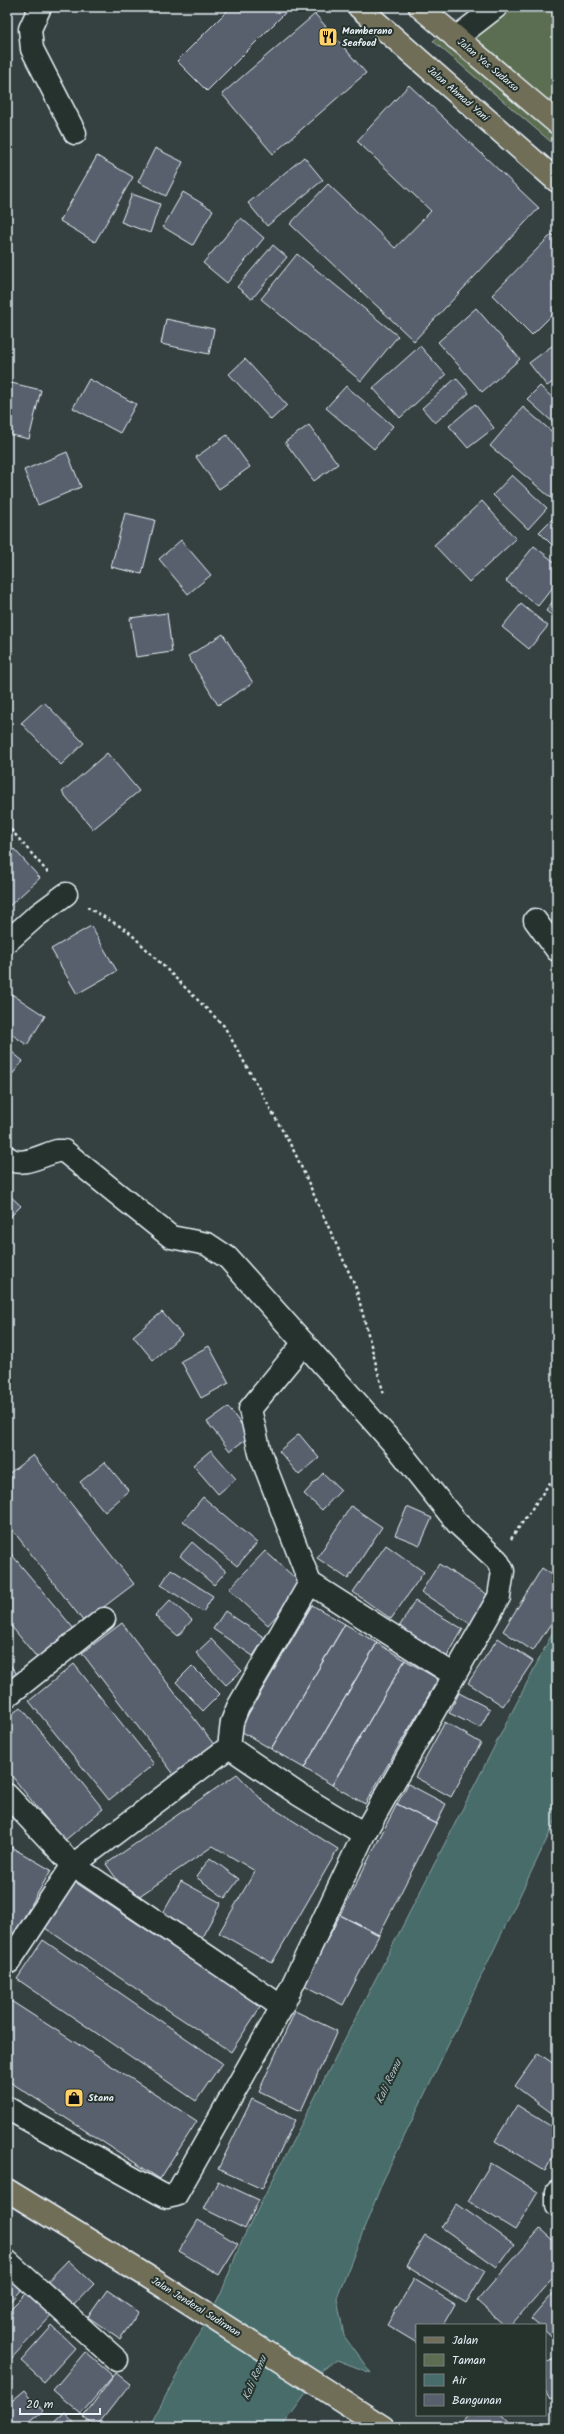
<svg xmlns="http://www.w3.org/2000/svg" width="564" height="2434" font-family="Kalam,sans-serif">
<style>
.green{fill:#5b6e51;stroke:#a2b0a4}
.water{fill:#476c6b;stroke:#87a1a3}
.building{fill:#58606e;stroke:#e8f1f8}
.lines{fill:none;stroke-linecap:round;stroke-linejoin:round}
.minor-casing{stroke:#e8f1f8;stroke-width:25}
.major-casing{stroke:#e8f1f8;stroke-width:25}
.highway-casing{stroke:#e8f1f8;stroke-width:25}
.path{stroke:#e8f1f8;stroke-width:2.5;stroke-dasharray:3 3;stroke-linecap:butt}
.minor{stroke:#26332d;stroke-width:22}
.major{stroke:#716e59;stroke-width:22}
.highway{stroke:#716e59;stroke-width:22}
.labels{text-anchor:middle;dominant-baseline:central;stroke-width:4;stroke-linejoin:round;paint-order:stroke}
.poi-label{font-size:10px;font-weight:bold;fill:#e8f1f8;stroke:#26332d;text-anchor:start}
.street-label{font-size:10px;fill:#e8f1f8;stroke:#26332d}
.water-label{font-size:11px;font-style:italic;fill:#a8bcc0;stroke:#26332d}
</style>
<rect width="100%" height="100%" fill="#354040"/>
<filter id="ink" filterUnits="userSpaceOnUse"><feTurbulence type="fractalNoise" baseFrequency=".025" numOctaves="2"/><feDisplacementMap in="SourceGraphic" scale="8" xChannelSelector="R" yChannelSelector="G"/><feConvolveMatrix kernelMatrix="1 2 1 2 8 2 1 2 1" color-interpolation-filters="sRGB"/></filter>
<g filter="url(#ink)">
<path class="green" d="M477 7H557V147L433 41Z"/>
<path class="water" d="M557 1624V1818L382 2183 337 2298 344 2336 371 2373 337 2360 324 2369 282 2427H149L222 2291 242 2240Z"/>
<path class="building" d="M231 7H291L207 91 177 61Z
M315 14 366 73 273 154 222 94Z
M409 85 539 208 414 341 290 224 328 184 395 248 431 211 357 141Z
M155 148 183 162 166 196 138 182Z
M97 156 133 177 95 242 60 221Z
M304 157 323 180 267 226 248 203Z
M183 192 213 210 193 245 163 227Z
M132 194 160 204 150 233 121 222Z
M241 218 264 238 227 283 203 263Z
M552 234 557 239V310L532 335 492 295Z
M273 245 287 257 252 299 237 287Z
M297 254 398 336 361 381 261 299Z
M476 308 520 359 482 392 438 342Z
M166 319 214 329 209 354 161 344Z
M557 342V379L547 386 529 363Z
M420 346 446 375 400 418 373 388Z
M245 359 287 405 271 420 229 374Z
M456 378 469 393 435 423 422 408Z
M89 379 136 404 120 433 73 408Z
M7 382 41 390 29 439 7 434Z
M346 386 393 426 374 449 326 408Z
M540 386 557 402V426L527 399Z
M475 404 494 428 468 448 449 426Z
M523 407 557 436V503L490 446Z
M309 425 338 464 314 481 285 442Z
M227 435 250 467 219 489 196 457Z
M67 452 81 487 38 505 24 470Z
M512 475 547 508 528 529 493 495Z
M482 501 516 539 469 582 434 545Z
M125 513 155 520 142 574 111 567Z
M555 516 557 518V550L539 532Z
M181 540 211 575 188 594 159 559Z
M534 546 557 564V582L538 606 506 581Z
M557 595V619L546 611Z
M521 604 548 626 529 649 502 627Z
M167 613 172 652 136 657 130 618Z
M223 634 253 683 218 705 188 656Z
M44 702 84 743 61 765 21 723Z
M107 753 139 791 93 829 62 792Z
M14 849 40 878 7 908V855Z
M91 926 117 971 77 994 51 949Z
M7 991 45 1016 27 1045 7 1031Z
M7 1048 23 1061 7 1081Z
M7 1193 21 1206 7 1220Z
M162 1312 182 1335 153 1360 133 1336Z
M209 1346 229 1383 201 1398 181 1361Z
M228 1407 250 1436 230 1451 207 1422Z
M299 1434 319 1458 299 1475 279 1451Z
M211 1450 236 1479 218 1494 193 1465Z
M33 1455 134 1584 84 1622 7 1523V1475Z
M105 1462 129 1491 105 1512 80 1482Z
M323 1473 341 1490 322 1510 304 1494Z
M203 1497 257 1543 237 1566 183 1521Z
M351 1506 382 1527 348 1579 317 1558Z
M407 1507 432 1518 420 1545 395 1535Z
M192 1542 226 1571 214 1585 180 1556Z
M386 1545 424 1572 391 1619 353 1592Z
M7 1549 75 1630 39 1660 7 1621Z
M265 1551 304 1586 268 1625 229 1589Z
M439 1564 493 1598 475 1627 421 1592Z
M542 1568 557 1578V1614L533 1651 503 1631Z
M171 1569 213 1596 203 1612 161 1585Z
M170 1600 192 1620 178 1636 155 1616Z
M415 1601 463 1629 445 1660 396 1632Z
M312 1605 345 1624 271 1749 239 1730Z
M225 1611 265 1638 253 1656 213 1629Z
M122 1623 215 1746 176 1777 82 1653Z
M345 1624 377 1643 304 1768 271 1749Z
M498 1638 533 1661 503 1706 468 1683Z
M211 1639 242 1671 226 1685 196 1653Z
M377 1643 405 1660 332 1785 304 1768Z
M405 1660 438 1679 365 1804 332 1785Z
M7 1661 20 1678 7 1687Z
M74 1664 154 1764 109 1800 29 1701Z
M192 1666 220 1694 203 1711 176 1682Z
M459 1693 490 1709 480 1728 449 1713Z
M21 1707 103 1809 64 1841 7 1770V1718Z
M445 1722 481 1743 451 1797 415 1777Z
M237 1774 265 1803 338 1849 272 1963 219 1933 255 1871 213 1846 132 1901 106 1864Z
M408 1784 446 1804 436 1824 397 1804Z
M397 1804 436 1824 379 1935 340 1915Z
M11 1847 51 1870 7 1947V1854Z
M210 1858 239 1879 225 1898 196 1877Z
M181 1881 221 1903 202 1937 162 1915Z
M75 1882 261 2006 231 2052 45 1928Z
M340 1915 379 1935 343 2005 304 1985Z
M43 1940 222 2063 196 2101 17 1979Z
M7 1980 12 1983 7 1990Z
M11 2001 197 2121 160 2179 7 2080V2007Z
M295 2011 337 2031 301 2111 259 2091Z
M538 2053 557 2066V2117L515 2086Z
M252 2099 295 2120 262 2189 218 2169Z
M517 2105 557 2130V2149L545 2171 495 2141Z
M491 2163 538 2192 515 2230 468 2201Z
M218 2181 259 2200 245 2229 204 2209Z
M457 2204 514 2244 497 2267 441 2227Z
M198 2220 238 2244 219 2275 179 2251Z
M540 2229 557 2244V2273L511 2325H504L477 2301Z
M425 2235 485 2271 466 2303 406 2266Z
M68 2260 94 2284 69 2310 43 2286Z
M7 2270 24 2286 7 2305Z
M414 2279 455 2304 443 2325H417V2343L387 2325Z
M30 2289 54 2313 8 2362 7 2312Z
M557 2289V2342L545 2331V2325H538L531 2319Z
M107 2290 139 2312 120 2339 88 2317Z
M52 2326 75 2348 44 2382 21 2361Z
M85 2352 113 2376 81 2414 53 2390Z
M557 2356V2395L550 2399 545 2390V2363Z
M7 2373 12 2380 7 2384Z
M116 2373 130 2384 96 2427 83 2417Z
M25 2390 43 2411 23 2427H7V2405Z
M65 2413 78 2427H50Z
M469 2415H503L512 2425 510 2427H462L459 2425Z"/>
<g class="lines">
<g class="minor-casing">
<path id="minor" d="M40 7 30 29 32 49 75 133
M456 38 496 7
M535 920 557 950
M7 942 35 917 66 894
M7 1157C20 1169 42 1155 57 1151H64L171 1237 207 1244 228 1258 399 1450 457 1523 497 1560 503 1571 499 1597 364 1834 282 2007 176 2195 167 2197 159 2193 7 2108
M304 1343 250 1409 260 1453 310 1583 454 1675
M310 1583 238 1707 232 1722 229 1747 298 1794 364 1834
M7 1696 104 1619
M7 1795 73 1865 282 2007
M9 1962 73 1865 229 1747
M557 2192V2205
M7 2261 117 2360"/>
</g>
<g class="major-casing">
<path id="major" d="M7 2190 147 2276 383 2427"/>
</g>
<g class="highway-casing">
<path id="highway" d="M359 7 557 181
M420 7 557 123"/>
</g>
<path class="path" d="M7 825 50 875
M87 907 128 931 224 1026 295 1153 356 1288 384 1395
M511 1539 549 1484 557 1477"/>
<use href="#minor" class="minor"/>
<use href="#major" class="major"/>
<use href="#highway" class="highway"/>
</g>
</g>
<defs>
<g id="restaurant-square" transform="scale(1)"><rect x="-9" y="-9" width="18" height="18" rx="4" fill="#ffd166" stroke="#26332d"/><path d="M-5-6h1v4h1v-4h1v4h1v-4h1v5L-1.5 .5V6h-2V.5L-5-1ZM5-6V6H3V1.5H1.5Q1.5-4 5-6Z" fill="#111"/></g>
<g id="shop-square" transform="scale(1)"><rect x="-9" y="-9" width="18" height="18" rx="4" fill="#ffd166" stroke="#26332d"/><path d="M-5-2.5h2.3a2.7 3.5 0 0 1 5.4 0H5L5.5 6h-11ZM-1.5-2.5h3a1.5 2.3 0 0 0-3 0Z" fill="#111"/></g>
</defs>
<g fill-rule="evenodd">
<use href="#restaurant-square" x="328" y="37"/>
<use href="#shop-square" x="74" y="2098"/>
</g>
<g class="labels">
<g class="poi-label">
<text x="342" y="31">Mamberano<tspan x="342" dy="12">Seafood</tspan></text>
<text x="88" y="2098">Stana</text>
</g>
<g class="street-label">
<text transform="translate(488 65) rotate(40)">Jalan Yos Sudarso</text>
<text transform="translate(458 94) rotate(41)">Jalan Ahmad Yani</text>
<text transform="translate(196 2307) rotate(32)">Jalan Jenderal Sudirman</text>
</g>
<g class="water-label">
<text transform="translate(389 2082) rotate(-65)">Kali Remu</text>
<text transform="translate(255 2378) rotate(-67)">Kali Remu</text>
</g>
</g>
<rect width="564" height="2434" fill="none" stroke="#26332d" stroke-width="24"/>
<rect x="12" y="12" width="540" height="2410" fill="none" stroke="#e8f1f8" stroke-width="1.5" filter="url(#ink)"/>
<rect x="416" y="2324" width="130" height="92" fill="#26332d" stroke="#747f7e"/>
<rect x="424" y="2337" width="20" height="6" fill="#716e59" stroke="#747f7e"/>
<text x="452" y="2344" font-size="12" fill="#e8f1f8">Jalan</text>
<rect x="424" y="2354" width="20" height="12" fill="#5b6e51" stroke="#747f7e"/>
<text x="452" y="2364" font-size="12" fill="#e8f1f8">Taman</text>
<rect x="424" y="2374" width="20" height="12" fill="#476c6b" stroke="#747f7e"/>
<text x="452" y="2384" font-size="12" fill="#e8f1f8">Air</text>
<rect x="424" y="2394" width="20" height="12" fill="#58606e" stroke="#747f7e"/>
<text x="452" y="2404" font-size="12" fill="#e8f1f8">Bangunan</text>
<path d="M20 2408v6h80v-6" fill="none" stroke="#e8f1f8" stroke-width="2"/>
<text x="26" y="2408" font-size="12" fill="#e8f1f8" stroke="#26332d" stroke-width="3" paint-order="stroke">20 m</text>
</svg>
